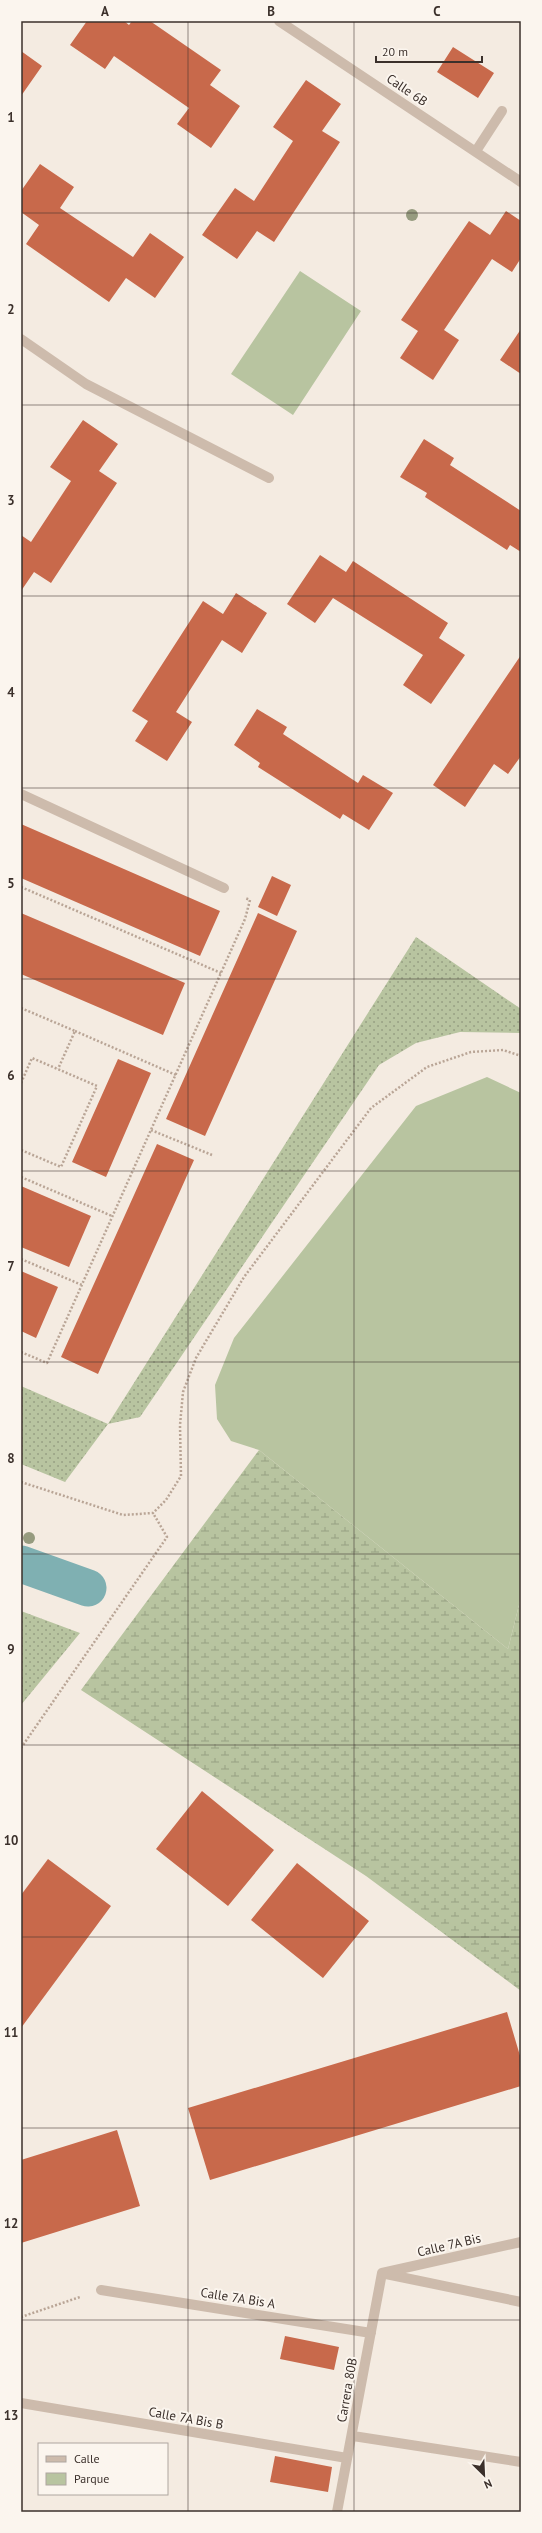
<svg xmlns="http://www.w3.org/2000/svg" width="542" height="2533" font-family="'PT Sans',sans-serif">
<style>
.grass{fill:url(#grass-dots)}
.wetland{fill:url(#wetland-marsh)}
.park{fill:#b8c4a0}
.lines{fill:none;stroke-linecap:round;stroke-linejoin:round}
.canal{stroke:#7fb0b2;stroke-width:37}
.building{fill:#c8694b}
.path{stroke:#b9a596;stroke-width:2.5;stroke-dasharray:2 2;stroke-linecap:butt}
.minor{stroke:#cdbbac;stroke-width:10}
.tree{fill:#969b7f}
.grid{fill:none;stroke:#3b302b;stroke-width:1;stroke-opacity:0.55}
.labels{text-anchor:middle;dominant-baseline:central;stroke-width:4;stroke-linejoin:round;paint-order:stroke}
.street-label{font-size:13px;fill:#3b302b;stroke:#fbf5ee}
.neatline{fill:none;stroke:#3b302b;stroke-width:1.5}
.grid-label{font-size:13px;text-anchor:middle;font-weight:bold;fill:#3b302b}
</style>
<defs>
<pattern id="grass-dots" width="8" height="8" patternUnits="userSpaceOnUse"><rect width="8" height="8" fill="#b8c4a0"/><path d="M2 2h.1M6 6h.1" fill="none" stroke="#97a083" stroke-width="1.8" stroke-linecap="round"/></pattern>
<pattern id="wetland-marsh" width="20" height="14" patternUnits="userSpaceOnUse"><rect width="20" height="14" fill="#b8c4a0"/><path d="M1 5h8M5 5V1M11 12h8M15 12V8" fill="none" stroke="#97a083"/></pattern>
</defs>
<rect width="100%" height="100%" fill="#f4ebe1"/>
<path class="grass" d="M416 937 521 1009V1033L460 1032 416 1043 379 1065 140 1417 108 1424 65 1482 21 1464V1386L108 1424Z
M21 1611 80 1633 21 1705Z"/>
<path class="wetland" d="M259 1450 508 1649 521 1597V1991L366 1876 81 1690Z"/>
<path class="park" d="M300 271 361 311 293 415 231 374Z
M487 1077 521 1093V1597L508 1649 259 1450 231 1441 217 1419 215 1385 234 1338 416 1106Z"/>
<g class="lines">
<path class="canal" d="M21 1564 88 1588"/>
</g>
<path class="building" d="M87 21H124L129 25 132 21H150L221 70 210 85 240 106 211 148 177 124 189 108 114 56 105 69 70 45Z
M453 47 494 73 478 98 437 72Z
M21 51 42 66 21 96Z
M306 80 341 104 322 131 340 142 274 242 257 231 237 259 202 235 235 188 254 201 293 141 273 127Z
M40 164 74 187 60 208 133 257 150 233 184 257 155 298 126 278 109 302 26 244 39 225 21 212V191Z
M506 211 521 221V258L512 272 492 259 444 330 459 340 433 380 400 358 418 331 401 320 469 221 490 235Z
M521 329V374L500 360Z
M83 420 118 444 99 471 117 483 51 583 34 572 21 591V535L31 542 71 481 50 467Z
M424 439 454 458 450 465 521 511V552L510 545 507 550 425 497 427 493 400 477Z
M320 555 346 572 353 561 448 623 439 638 465 655 431 704 403 685 423 655 333 598 315 623 287 604Z
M236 593 267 613 242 653 222 640 176 712 192 722 167 761 135 741 148 721 132 711 203 601 223 614Z
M521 655V756L508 774 494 764 465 807 433 785Z
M257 709 287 727 283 734 358 783 363 775 393 793 369 830 343 814 340 819 258 767 260 763 234 745Z
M21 824 220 911 200 956 21 878Z
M272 876 291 885 277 916 258 907Z
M21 913 185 983 163 1035 21 974Z
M258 913 297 931 205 1136 166 1119Z
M118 1059 151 1073 106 1177 72 1162Z
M157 1144 194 1160 98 1374 61 1357Z
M21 1186 91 1216 69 1267 21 1247Z
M21 1271 58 1287 36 1338 21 1331Z
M202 1791 274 1850 228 1906 156 1849Z
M48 1859 111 1906 21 2028V1895Z
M297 1863 369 1921 323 1978 251 1920Z
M507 2012 521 2059V2086L210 2180 188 2108Z
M117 2130 140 2206 21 2243V2160Z
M285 2336 339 2347 334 2370 280 2359Z
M275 2456 332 2467 328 2492 270 2482Z"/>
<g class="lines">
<path class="path" d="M21 887 221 973
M21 1008 75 1031 58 1069
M75 1031 176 1075
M21 1083 32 1058 97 1086 61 1167 21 1150
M151 1130 212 1155
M21 1177 112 1216
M21 1259 82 1285
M21 1352 47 1363 245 919 250 900 245 898
M21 1482 123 1515 153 1513 166 1500 181 1476 180 1425 183 1392 196 1358 244 1277 371 1108 427 1067 471 1052 503 1050 521 1056
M21 1748 167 1537 153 1513
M21 2317 80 2297"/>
<path class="minor" d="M279 21 521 182
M476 151 502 111
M21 339 86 384 269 478
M21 794 224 888
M382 2273 521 2242
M386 2274 521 2302
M101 2290 371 2333
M21 2403 347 2458
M353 2436 521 2462
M337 2512 382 2273"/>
</g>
<g class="tree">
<circle cx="412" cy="215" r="6"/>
<circle cx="29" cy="1538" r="6"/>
</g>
<path class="grid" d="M188 21V2512M354 21V2512M21 213H521M21 405H521M21 596H521M21 788H521M21 979H521M21 1171H521M21 1362H521M21 1554H521M21 1745H521M21 1937H521M21 2128H521M21 2320H521"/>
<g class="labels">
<g class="street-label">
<text transform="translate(407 90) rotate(34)">Calle 6B</text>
<text transform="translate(449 2245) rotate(-13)">Calle 7A Bis</text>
<text transform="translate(238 2298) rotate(9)">Calle 7A Bis A</text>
<text transform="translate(347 2390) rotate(-80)">Carrera 80B</text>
<text transform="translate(186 2418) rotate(10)">Calle 7A Bis B</text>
</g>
</g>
<rect width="542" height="2533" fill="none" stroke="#fbf5ee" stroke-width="44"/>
<rect x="38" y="2443" width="130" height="52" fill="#fbf5ee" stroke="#aea6a0"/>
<rect x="46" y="2456" width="20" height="6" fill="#cdbbac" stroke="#aea6a0"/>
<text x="74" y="2463" font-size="12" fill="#3b302b">Calle</text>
<rect x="46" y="2473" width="20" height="12" fill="#b8c4a0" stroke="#aea6a0"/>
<text x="74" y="2483" font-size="12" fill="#3b302b">Parque</text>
<g transform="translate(484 2475) rotate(156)" stroke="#fbf5ee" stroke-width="3" paint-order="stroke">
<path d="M0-3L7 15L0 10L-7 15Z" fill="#3b302b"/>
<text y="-6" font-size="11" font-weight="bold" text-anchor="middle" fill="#3b302b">N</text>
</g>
<path d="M376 56v6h106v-6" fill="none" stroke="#3b302b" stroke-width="2"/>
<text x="382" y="56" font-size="12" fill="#3b302b" stroke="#fbf5ee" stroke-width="3" paint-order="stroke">20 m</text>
<rect x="22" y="22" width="498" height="2489" class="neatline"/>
<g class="grid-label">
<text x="105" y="16">A</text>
<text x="271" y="16">B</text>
<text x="437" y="16">C</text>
<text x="11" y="122">1</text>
<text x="11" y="314">2</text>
<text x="11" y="505">3</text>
<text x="11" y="697">4</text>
<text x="11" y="888">5</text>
<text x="11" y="1080">6</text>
<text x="11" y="1271">7</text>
<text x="11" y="1463">8</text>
<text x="11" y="1654">9</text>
<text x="11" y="1845">10</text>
<text x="11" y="2037">11</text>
<text x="11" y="2228">12</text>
<text x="11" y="2420">13</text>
</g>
</svg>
